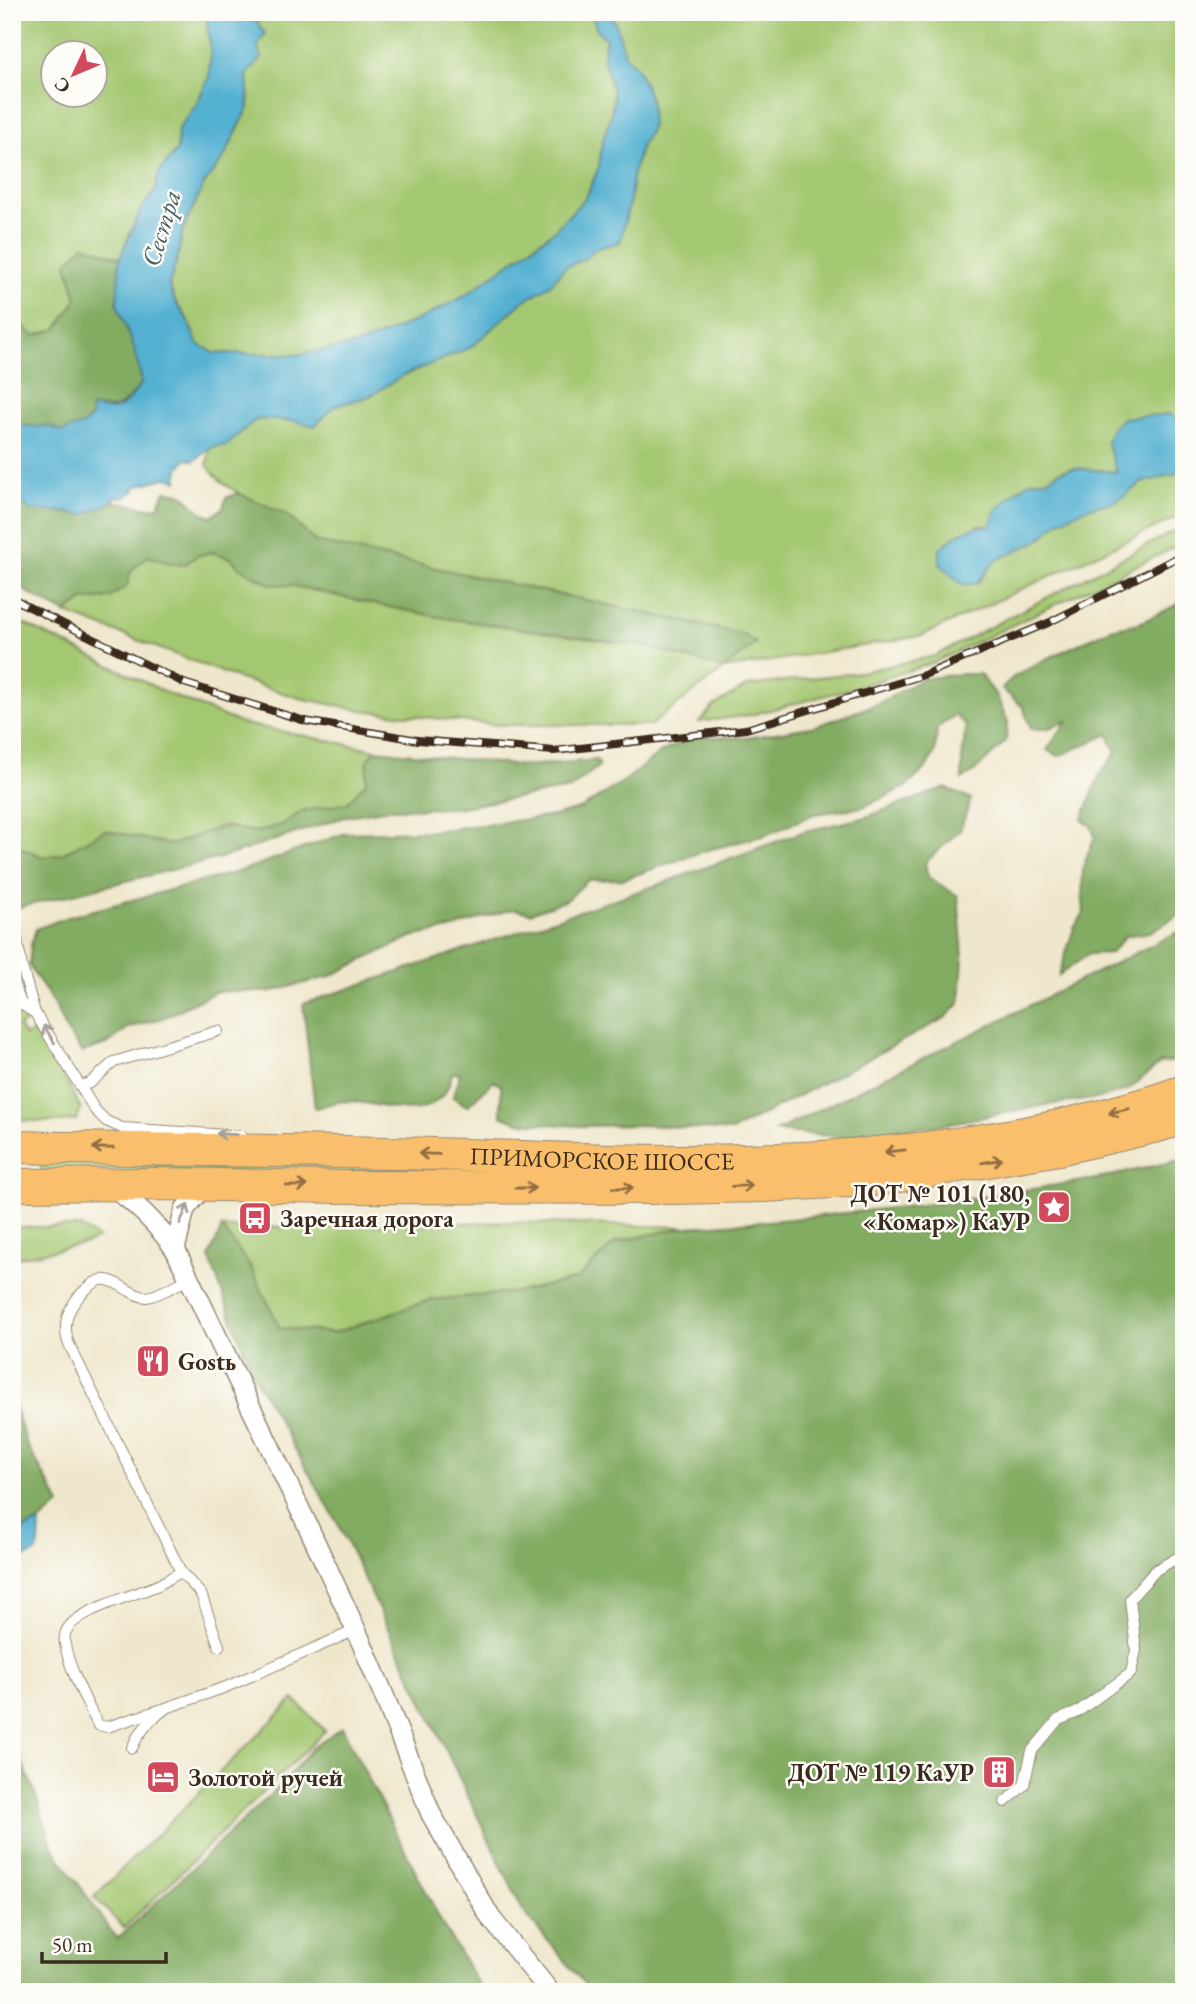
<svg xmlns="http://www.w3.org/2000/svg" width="1196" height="2004" font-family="'EB Garamond',serif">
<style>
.green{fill:#a4c771;stroke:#707848;stroke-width:2;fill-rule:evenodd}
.forest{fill:#83ac63;stroke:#5f6b40;stroke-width:2}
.water{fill:#53b0d1;stroke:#476d78;stroke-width:2}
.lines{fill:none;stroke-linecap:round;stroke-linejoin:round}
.service-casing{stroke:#958875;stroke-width:12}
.minor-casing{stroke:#958875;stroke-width:22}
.trunk-casing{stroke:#958875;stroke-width:34}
.service{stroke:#fff;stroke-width:10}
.minor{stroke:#fff;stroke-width:19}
.trunk{stroke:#f9bf6d;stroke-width:32}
.rail-casing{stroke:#3b2a1e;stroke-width:8}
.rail{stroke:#fdfcf7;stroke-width:5;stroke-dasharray:16;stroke-linecap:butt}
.oneway{stroke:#a79f9a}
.oneway2{stroke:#906d42}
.labels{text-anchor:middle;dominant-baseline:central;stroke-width:5;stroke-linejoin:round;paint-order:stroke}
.street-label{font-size:24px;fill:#3b2a1e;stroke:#fdfcf7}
.poi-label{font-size:24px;font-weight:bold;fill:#3b2a1e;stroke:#fdfcf7;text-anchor:start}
.water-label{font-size:26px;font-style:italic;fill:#456066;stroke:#fdfcf7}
</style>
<rect width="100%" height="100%" fill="#fdfcf7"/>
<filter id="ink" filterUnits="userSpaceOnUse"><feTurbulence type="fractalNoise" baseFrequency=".0143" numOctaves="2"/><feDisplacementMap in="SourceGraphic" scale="14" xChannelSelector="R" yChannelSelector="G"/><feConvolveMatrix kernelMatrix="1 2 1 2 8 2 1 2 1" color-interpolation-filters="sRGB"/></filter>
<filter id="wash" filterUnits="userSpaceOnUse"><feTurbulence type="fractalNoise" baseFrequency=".00686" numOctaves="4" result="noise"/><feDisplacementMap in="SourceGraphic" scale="28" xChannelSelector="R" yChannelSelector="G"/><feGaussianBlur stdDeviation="1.57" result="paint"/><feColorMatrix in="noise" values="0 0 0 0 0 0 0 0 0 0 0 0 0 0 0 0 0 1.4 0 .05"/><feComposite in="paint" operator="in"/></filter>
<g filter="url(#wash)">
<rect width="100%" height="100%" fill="#efe7cc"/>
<path class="green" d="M12 12H208L207 24 211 51 209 77 196 105 178 130 177 150 159 172 156 189 140 211 120 258 84 245 67 263 77 299 57 329 34 336 17 321 24 300 12 290ZM52 52H94V94H52Z
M256 12H589L592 14 597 30 606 39 603 56 614 96 611 116 603 140 599 167 587 196 554 231 463 297 420 319 361 344 295 355 214 353 197 343 187 319 176 303 169 285 178 255 183 229 204 184 223 159 249 107 247 75 262 57 257 47Z
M608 12H1184V433L1118 472 1073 468 1059 472 1046 480 1031 481 991 526 976 525 977 583 996 560 1038 541 1059 521 1087 508 1117 501 1141 483 1184 471V514L921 636 724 669 651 725H497L360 710 299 698 240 679 66 613 83 600 109 598 131 571 148 556 170 563 183 565 197 556 211 552 231 558 241 569 270 584 294 586 369 603 445 618 648 647 682 655 745 650 756 643 742 634 316 542C298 527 276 512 255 501 234 491 221 485 207 465L210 447 227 445 249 425 258 419 294 421 315 426 334 406 370 396 404 375 470 348 522 302 550 285 565 267 587 258 594 249 620 242 631 194 632 177 641 146 652 126 650 99 639 72 625 55 616 24Z
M1184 526V543L935 662 861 686 751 715 699 722 715 705 748 686 860 672 935 656Z
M12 618 169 694 240 723 376 750 368 760 366 782 347 804 302 811 283 824 257 832 223 826 171 845 105 830 62 854 43 857 12 844Z
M12 1011 19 1012 26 1021 19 1027 25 1036 33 1031 58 1066 81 1109 76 1120 59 1122 12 1120Z
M41 1161 554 1169 555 1177 41 1170Z
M505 1222 686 1227 616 1242 577 1279 517 1292 430 1300 334 1333 280 1328 250 1266 222 1228Z
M12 1227H80L98 1238 88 1243 12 1259Z
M294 1699 325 1731 124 1928 94 1897Z"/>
<path class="forest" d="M84 245 120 258 117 303 134 348 142 382C132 396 120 414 100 407L85 424 62 433 49 426 38 427 12 424V290L24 300 18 321 34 336 57 329 77 299 67 263Z
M165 491 181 493 200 511 211 517 223 508 226 498 238 493 286 514 316 542 742 634 756 643 724 669 648 647 445 618 369 603 295 586 270 584 241 569 231 558 211 552 197 556 184 565 170 563 148 556 131 571 127 586 109 598 83 600 66 613 12 584V497L20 500 32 511H55L83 515 113 501 148 508 158 507Z
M1184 601V914L1179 915 1150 932 1125 936 1111 953 1089 954 1059 975 1074 928 1084 913C1081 878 1080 869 1095 837L1091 826 1082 820 1100 774 1116 753 1108 734 1059 756 1047 750 1067 721 1046 729H1031L1023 707 1002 689 1012 678 1044 660 1111 629 1140 623Z
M959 674H980L996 695 1008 722 1006 741 973 773 962 779V759L966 726 955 715 937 728 935 752 925 769 906 787 863 807 814 814 766 835 704 851 624 879 588 880 567 900 530 913 514 909 485 917 454 928 411 937 328 977 269 992 217 991 163 1018 128 1028 107 1044 82 1052 64 1027 55 1005 29 966 31 945 36 929 68 917 238 872 346 833 432 831 554 816 582 808 627 779 661 752 697 736 746 738 816 726 877 704 922 679Z
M376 750 525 766 596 760 600 765 570 789 455 808 390 809 347 816 224 857 12 909V844L43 857 62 854 105 830 171 845 223 826 257 832 283 824 302 811 347 803 366 782 368 760Z
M945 788 971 799 960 830 925 863 928 877 958 896 963 957 960 1003 945 1018 732 1131 648 1125 580 1126 518 1122 501 1115V1086L494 1081 467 1106 453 1097 460 1074 453 1072C450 1078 449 1087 445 1092 421 1125 380 1102 347 1101 337 1101 325 1106 315 1108L303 1004 666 882 805 831 863 818Z
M1184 929V1060L1160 1063 1129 1089 1101 1098 1045 1105 941 1125 842 1137 776 1131Z
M1184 1159V1992H591L523 1911 338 1524 253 1375 209 1257 222 1228 250 1266 280 1328 334 1333 430 1300 517 1292 577 1279 616 1242 686 1227 781 1220 950 1202 1102 1178Z
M12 1399 27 1445 60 1504 40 1522 12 1534Z
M342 1727 444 1927 483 1992H277L266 1982 257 1992H12V1738L34 1790 53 1848 117 1939 280 1786 313 1747Z"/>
<path class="water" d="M208 12H256L257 22 265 34 257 47 262 57 247 75 249 107 223 159 204 184 183 229 178 255 169 286 176 303 187 319 197 343 214 353 295 355 361 344 420 319 463 297 554 231 587 196 599 167 603 140 611 116 614 96 603 56 606 39 597 30 592 14 589 12H608L616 24 625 55 639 71 650 99 652 126 641 146 632 177 631 194 620 242 594 249 587 258 565 267 550 285 522 302 470 348 404 375 370 396 334 406 315 426 294 421 258 419 249 425 227 445 210 448 194 461 186 459 179 468 177 481 169 477 136 486 134 491 124 498 118 496 106 505 83 515 55 511H31L20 500 12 497V424L38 427 49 426 62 432 85 424 92 417 91 408C98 407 101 409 108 410 124 411 134 393 142 382L134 348 117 303 120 258 140 211 156 189 159 172 177 150 178 130 196 105 209 77 211 51 207 24Z
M1169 414 1181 421V434L1184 433V471L1141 483 1117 501 1087 508 1059 521 1038 541 996 560 977 583 962 585 940 564V549C954 534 970 526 991 526L995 511 1018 490 1031 481 1046 480 1059 472 1073 468 1117 472 1107 443 1112 428 1123 418Z
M40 1522 39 1545 36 1553 12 1562V1534Z"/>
</g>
<g filter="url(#ink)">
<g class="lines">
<g class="service-casing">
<path id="service" d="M14 921 22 967 35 1013
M12 980 21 1003
M12 998 35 1013 95 1110 106 1121 122 1128 242 1136
M80 1086 90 1083 114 1062 218 1031
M188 1279C178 1284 157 1296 147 1297 133 1297 120 1282 107 1280 94 1277 75 1299 70 1310 65 1319 65 1332 68 1342L181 1572 201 1594 219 1646
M166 1708 107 1727 98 1725C89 1708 61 1653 65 1635 69 1611 137 1595 158 1585 166 1581 173 1576 181 1572
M132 1748 138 1736 149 1722 166 1708 226 1687 356 1630
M1005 1802 1024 1785 1032 1751 1058 1720 1076 1713 1131 1673 1136 1650 1130 1599 1156 1570 1184 1554"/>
</g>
<g class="minor-casing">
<path id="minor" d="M110 1185C136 1203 156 1223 175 1249L306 1522 356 1630 383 1693 431 1814 490 1917 550 1992
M175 1249 185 1209 205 1185"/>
</g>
<g class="trunk-casing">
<g id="trunk">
<path id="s1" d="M12 1147C152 1150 293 1150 433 1154 512 1156 591 1161 670 1161 842 1161 1020 1148 1184 1091"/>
<path d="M12 1185 158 1184 343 1187 674 1188 764 1186 882 1179 1059 1149 1158 1126 1184 1118"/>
</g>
</g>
<use href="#service" class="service"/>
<use href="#minor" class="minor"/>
<use href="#trunk" class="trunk"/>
<g class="rail-casing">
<path id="rail" d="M12 597 25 605 184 683 305 721 418 740 554 751 746 729 924 675 1048 623 1184 554"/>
</g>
<use href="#rail" class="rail"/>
</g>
<defs><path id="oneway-shaft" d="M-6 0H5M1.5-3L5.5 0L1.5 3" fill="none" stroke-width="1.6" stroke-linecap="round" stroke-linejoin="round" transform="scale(1.75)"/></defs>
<g class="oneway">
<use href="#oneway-shaft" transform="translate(49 1034) rotate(-122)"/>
<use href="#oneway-shaft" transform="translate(227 1134) rotate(-176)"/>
<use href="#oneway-shaft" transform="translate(184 1214) rotate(-67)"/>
</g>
<g class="oneway2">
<use href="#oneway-shaft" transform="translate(1119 1111) rotate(167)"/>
<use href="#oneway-shaft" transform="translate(103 1148) rotate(-179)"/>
<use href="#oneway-shaft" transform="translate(895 1151) rotate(174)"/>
<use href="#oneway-shaft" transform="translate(429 1154) rotate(-178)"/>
<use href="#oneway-shaft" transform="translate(992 1161) rotate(-10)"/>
<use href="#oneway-shaft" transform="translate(297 1186) rotate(1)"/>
<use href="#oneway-shaft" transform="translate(742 1186) rotate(-2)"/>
<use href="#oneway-shaft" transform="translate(525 1188)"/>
<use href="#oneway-shaft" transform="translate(623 1188)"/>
</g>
</g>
<defs>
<g id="sight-square" transform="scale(1.75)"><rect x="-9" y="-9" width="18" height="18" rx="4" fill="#d1495b" stroke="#fdfcf7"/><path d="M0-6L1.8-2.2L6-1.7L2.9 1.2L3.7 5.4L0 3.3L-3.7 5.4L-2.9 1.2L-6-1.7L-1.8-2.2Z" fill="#fff"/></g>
<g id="bus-square" transform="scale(1.75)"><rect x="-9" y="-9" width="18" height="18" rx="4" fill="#d1495b" stroke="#fdfcf7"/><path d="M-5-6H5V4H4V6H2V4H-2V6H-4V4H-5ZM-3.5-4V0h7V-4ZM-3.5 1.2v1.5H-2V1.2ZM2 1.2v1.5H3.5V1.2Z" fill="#fff"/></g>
<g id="restaurant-square" transform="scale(1.75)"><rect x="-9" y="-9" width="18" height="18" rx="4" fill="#d1495b" stroke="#fdfcf7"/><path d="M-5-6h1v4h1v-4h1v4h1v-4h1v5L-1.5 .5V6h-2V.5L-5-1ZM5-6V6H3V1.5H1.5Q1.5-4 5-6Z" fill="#fff"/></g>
<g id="building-square" transform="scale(1.75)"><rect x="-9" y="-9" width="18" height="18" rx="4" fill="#d1495b" stroke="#fdfcf7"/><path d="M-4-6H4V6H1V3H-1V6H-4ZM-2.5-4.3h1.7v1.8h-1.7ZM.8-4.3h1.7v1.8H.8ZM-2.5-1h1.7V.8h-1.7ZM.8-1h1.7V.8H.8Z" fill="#fff"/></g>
<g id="hotel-square" transform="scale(1.75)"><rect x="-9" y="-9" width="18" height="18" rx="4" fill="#d1495b" stroke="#fdfcf7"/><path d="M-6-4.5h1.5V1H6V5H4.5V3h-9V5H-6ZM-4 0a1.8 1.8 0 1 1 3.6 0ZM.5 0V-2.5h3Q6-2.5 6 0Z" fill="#fff"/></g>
</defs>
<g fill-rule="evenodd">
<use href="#sight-square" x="1054" y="1207"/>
<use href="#bus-square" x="255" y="1218"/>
<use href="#restaurant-square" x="153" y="1361"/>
<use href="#building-square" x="999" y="1772"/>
<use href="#hotel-square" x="163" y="1777"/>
</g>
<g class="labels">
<g class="street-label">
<text stroke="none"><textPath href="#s1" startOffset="590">ПРИМОРСКОЕ ШОССЕ</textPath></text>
</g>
<g class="poi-label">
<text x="1030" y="1193" text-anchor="end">ДОТ № 101 (180,<tspan x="1030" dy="28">«Комар») КаУР</tspan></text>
<text x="280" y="1218">Заречная дорога</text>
<text x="178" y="1361">Gostь</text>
<text x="974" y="1772" text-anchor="end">ДОТ № 119 КаУР</text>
<text x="188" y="1777">Золотой ручей</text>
</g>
<g class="water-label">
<text transform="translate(161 228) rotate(-73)">Сестра</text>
</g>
</g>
<rect width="1196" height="2004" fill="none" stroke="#fdfcf7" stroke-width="42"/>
<g transform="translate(74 74) rotate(226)"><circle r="33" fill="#fdfcf7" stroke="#afa8a0" stroke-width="2"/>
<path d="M0-5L12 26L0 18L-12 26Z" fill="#d1495b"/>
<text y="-10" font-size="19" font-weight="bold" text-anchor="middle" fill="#3b2a1e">С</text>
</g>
<path d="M42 1952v10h124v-10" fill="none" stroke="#3b2a1e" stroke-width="3.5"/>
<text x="52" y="1952" font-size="21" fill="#3b2a1e" stroke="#fdfcf7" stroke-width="5" paint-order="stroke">50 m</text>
</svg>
